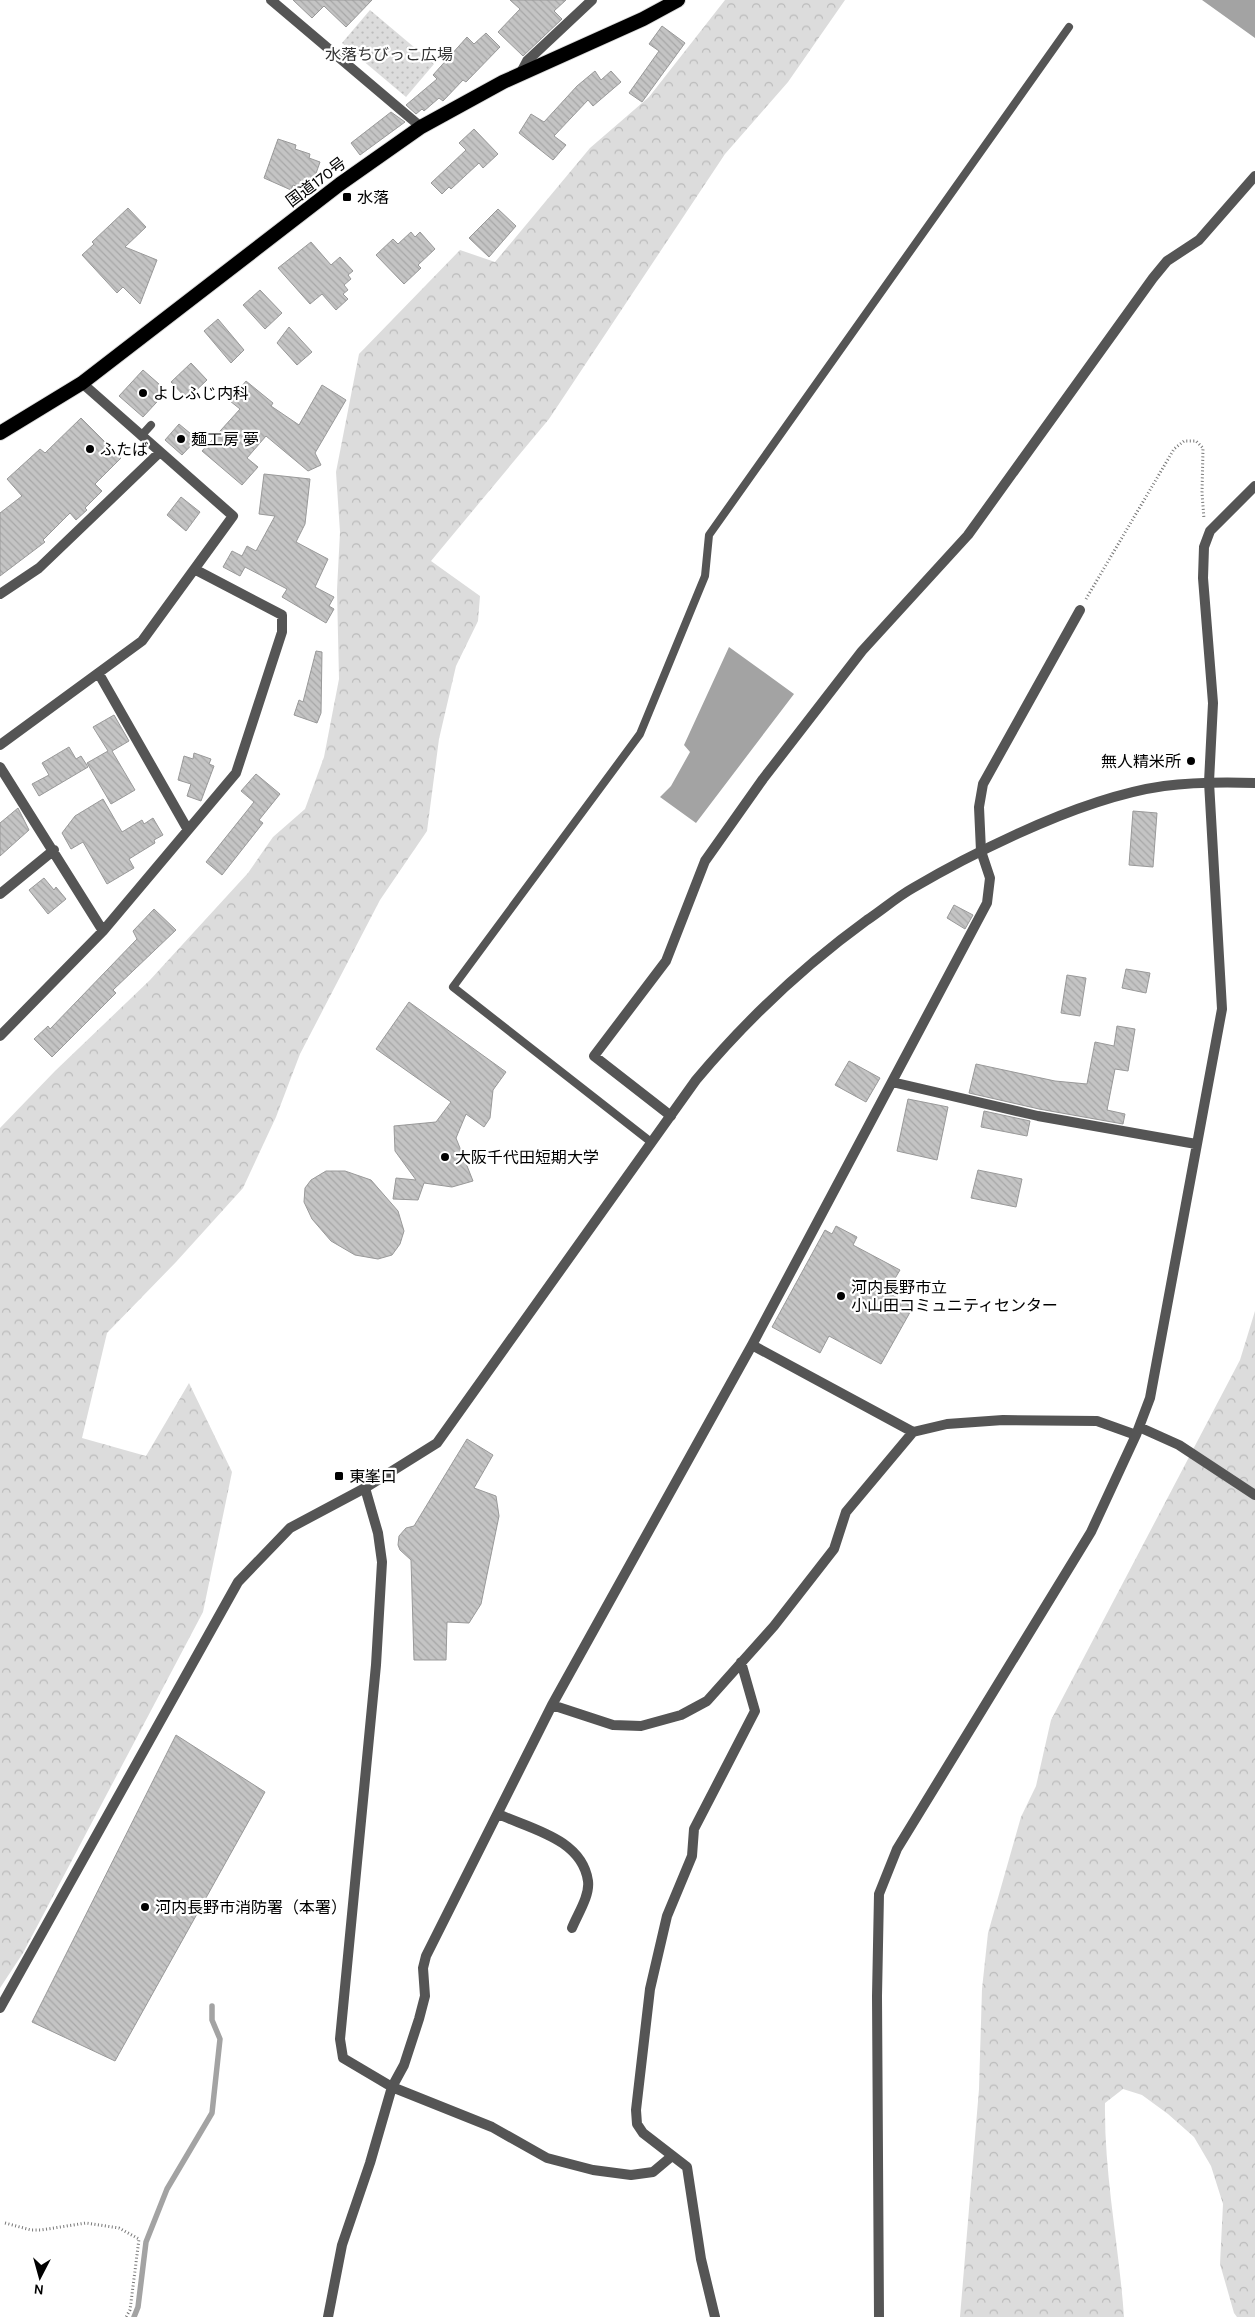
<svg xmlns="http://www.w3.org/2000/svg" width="1255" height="2317" font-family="Karla,'Noto Sans JP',sans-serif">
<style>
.grass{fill:url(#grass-dots)}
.forest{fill:url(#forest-crowns)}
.water{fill:#a3a3a3}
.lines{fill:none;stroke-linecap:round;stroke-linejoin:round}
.stream{stroke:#a3a3a3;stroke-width:5.5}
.building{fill:url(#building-back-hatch);stroke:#999}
.trunk-casing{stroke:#dbdbdb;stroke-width:16}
.path{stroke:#777;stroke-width:3;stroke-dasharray:1 2.5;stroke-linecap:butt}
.service{stroke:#555;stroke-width:8}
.minor{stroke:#555;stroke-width:10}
.tertiary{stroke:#555;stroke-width:10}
.trunk{stroke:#000;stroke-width:14}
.poi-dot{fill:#000;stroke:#fff;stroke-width:2}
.labels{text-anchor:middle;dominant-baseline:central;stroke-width:4.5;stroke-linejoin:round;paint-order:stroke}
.park-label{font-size:16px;fill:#333;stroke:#fff}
.street-label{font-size:16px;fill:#000;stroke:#fff}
.poi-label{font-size:16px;fill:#000;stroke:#fff;text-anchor:start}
</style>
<defs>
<pattern id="grass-dots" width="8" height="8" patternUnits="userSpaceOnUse" patternTransform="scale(1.25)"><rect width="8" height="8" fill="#dcdcdc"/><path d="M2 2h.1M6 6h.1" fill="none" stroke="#bbb" stroke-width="1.8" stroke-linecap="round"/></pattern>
<pattern id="forest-crowns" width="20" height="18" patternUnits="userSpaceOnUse" patternTransform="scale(1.25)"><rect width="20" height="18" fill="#dcdcdc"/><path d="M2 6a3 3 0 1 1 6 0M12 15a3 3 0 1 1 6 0" fill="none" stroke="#bbb"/></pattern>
<pattern id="building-back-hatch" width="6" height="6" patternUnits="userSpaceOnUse" patternTransform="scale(1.25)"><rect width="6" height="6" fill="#c4c4c4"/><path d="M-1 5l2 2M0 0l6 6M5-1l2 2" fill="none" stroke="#a7a7a7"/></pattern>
</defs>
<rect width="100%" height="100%" fill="#fff"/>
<path class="grass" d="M370 10 434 64 406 97 342 43Z"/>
<path class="forest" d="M725 0H845L788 82 725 154 549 419 431 561 480 596 478 621 456 666 439 739 427 831 380 900 300 1054 276 1117 243 1188 176 1262 107 1333 82 1438 146 1456 189 1383 232 1472 203 1612 23 1953 0 1988V1128L55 1071 150 980 248 873 273 837 305 809 324 757 339 679 337 590 340 532 336 472 359 354 460 250 495 262 590 148 649 97Z
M1255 1311V2317H1237L1234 2313 1220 2264 1223 2204 1211 2166 1194 2137 1168 2114 1142 2095 1123 2089 1105 2103C1104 2175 1119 2245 1124 2317H960L979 2089 982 1989 988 1933 1021 1817 1036 1786 1051 1720 1240 1360Z"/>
<path class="water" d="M1202 0H1255V38Z
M729 647 794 694 696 823 660 797 671 786 690 752 684 745Z"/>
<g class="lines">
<path class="stream" d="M134 2317 138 2307 146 2242 167 2189 212 2113 220 2039 212 2020V2006"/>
</g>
<path class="building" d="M293 0H372L346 27 324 6 312 18Z
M510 0H566L554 11 562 19 523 56 498 32 520 9Z
M662 26 685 43 642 102 629 93 659 51 649 44Z
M486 33 500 47 466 82 463 80 443 101 439 98 424 111 422 109 416 114 406 105 437 79 433 75 467 37 474 44Z
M595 71 601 80 611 71 621 82 593 106 588 100 554 136 566 145 553 160 519 133 531 114 544 122 577 86Z
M391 112 405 122 360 155 351 143Z
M474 129 498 154 483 168 479 163 451 189 449 187 442 194 431 183 466 150 459 143Z
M278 139 296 145 295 149 310 154 309 158 320 162 312 185 303 182 301 188 293 185 291 190 264 178Z
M128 208 146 227 125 247 157 260 140 304 123 287 117 293 82 255 94 244 92 242Z
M498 209 516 226 489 257 469 238Z
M411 232 415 237 420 232 435 249 418 265 421 268 404 284 376 255 393 239 398 244Z
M311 242 331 265 340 257 353 271 348 275 351 279 344 285 348 290 343 294 348 299 336 310 322 294 310 304 278 268Z
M260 290 282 313 265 329 243 305Z
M218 319 244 350 231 363 204 331Z
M289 327 312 352 297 365 277 343Z
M191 363 207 380 187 399 171 382Z
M143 370 167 391 143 417 119 396Z
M246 381 273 403 271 406 299 425 322 385 346 400 315 453 321 465 308 471 266 436 247 458 258 467 242 485 202 451 240 409 230 401Z
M81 418 121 458 95 484 102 491 85 508 87 510 76 520 70 513 43 540 45 542 0 576V513L22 496 7 479 40 449 45 453Z
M179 424 197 439 182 455 165 440Z
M264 474 310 479 305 524 296 542 328 559 315 587 334 597 329 606 334 609 326 623 282 597 287 589 245 567 240 576 223 567 232 551 242 556 247 546 256 551 275 516 259 514Z
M181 497 200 512 186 531 167 515Z
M316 651 322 652 321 713 317 723 294 715 299 700 303 702Z
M114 715 129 741 112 751 135 790 111 804 87 763 108 751 93 727Z
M69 747 76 759 81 756 88 767 39 796 32 784 49 775 42 763Z
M194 753 211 759 209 764 214 766 201 801 187 796 191 784 178 780 184 756 193 759Z
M256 774 280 794 259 820 263 823 222 875 206 862 254 802 241 791Z
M103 799 122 832 142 820 144 824 153 818 163 835 154 840 155 843 129 859 134 868 107 884 83 842 71 849 62 833 75 816Z
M18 808 29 830 0 856V823Z
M1133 811 1157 813 1153 867 1129 865Z
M44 878 54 890 56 887 66 899 48 914 29 890Z
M954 905 973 915 965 929 947 918Z
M154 909 176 930 113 990 116 993 52 1057 34 1039 48 1026 50 1029 137 939 133 931Z
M1126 969 1150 973 1146 993 1122 988Z
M1067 975 1086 978 1080 1016 1061 1013Z
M409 1002 506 1072 493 1090 490 1118 484 1127 466 1114 456 1138 473 1181 452 1187 424 1183 418 1200 393 1199 396 1178 416 1180 395 1151 394 1126 436 1122 451 1102 376 1049Z
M1117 1026 1135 1029 1128 1071 1115 1069 1107 1110 1125 1114 1123 1124 1039 1109 969 1093 976 1064 1055 1081 1087 1084 1095 1042 1114 1046Z
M849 1061 880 1078 866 1102 835 1085Z
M908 1099 948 1107 937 1160 897 1151Z
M984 1111 1030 1121 1027 1136 981 1127Z
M978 1170 1022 1179 1016 1207 971 1198Z
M326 1171H345L371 1180 398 1211 404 1231 400 1244 392 1255 378 1259 355 1255 331 1241 312 1219 304 1202 305 1188 311 1180Z
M836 1226 857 1237 853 1245 900 1270 887 1292 913 1307 881 1364 829 1336 820 1353 772 1327 825 1230 832 1234Z
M467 1439 493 1455 474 1488 496 1496 499 1516 481 1604 469 1623 447 1622 446 1660H414L411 1560 400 1550 398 1545 399 1536 406 1528 414 1526Z
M176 1735 265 1792 115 2061 32 2022Z"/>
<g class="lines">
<g class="trunk-casing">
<path id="trunk" d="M0 433 82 383 340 184 421 127 503 82 643 19 678 0"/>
</g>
<path class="path" d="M1086 599 1174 449 1184 441H1196L1203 448 1202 493 1204 519
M5 2223 31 2230H41L86 2223 119 2228 139 2239 130 2310 126 2317"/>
<path class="service" d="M141 436 151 425
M651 1142 453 987 640 734 705 576 709 535 1069 27"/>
<path class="minor" d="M271 0 421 127
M520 74 527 61 592 0
M0 594 39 568 160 452
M99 674 188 830
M0 745 142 641 233 516 82 383
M0 767 103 931
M0 894 54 850
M0 1036 103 931 236 773 282 632V615L196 570
M892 1082 1038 1116 1196 1144
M671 1116 594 1056 666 961 705 861 763 779 862 651 968 535 1153 278 1167 261 1199 240 1255 176
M752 1345 913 1432
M1139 1427 1179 1445 1255 1495
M365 1488 378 1533 382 1562 376 1665 340 2039 343 2058 392 2087 492 2127 547 2158 593 2170 631 2175 653 2172 672 2156
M552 1705 613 1725 641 1726 681 1715 707 1701 774 1626 834 1549 846 1512 913 1432 947 1424 1003 1420 1097 1421 1136 1435
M498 1814C531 1829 582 1839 588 1881 590 1896 577 1915 572 1928
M328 2317 342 2245 370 2163 392 2087 404 2065 419 2019 425 1996 423 1968 426 1956 552 1705 752 1345 987 903 990 878 981 851 979 807 983 784 1080 610
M715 2317 701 2259 687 2167 643 2133 637 2124 636 2110 650 1989 667 1916 692 1856 694 1829 755 1711 741 1662
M879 2317 877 1996 879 1894 897 1849 1091 1532 1136 1435 1150 1398 1222 1009 1209 782 1213 703 1203 578 1204 547 1210 531 1255 486"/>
<path class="tertiary" d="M0 2008 238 1582 290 1528 365 1488 437 1443 696 1080C748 1018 801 968 867 920 882 910 897 897 913 888 947 868 982 850 1017 834 1063 813 1114 793 1164 786 1195 782 1224 782 1255 783"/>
<use href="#trunk" class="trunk"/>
</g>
<g class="poi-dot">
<rect x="342" y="192" width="10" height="10" rx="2.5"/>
<circle cx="143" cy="393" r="5"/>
<circle cx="181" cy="439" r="5"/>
<circle cx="90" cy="449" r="5"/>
<circle cx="1191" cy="761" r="5"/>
<circle cx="445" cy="1157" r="5"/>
<circle cx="841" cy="1296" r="5"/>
<rect x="334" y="1471" width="10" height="10" rx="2.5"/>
<circle cx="145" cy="1907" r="5"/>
</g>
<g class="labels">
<g class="park-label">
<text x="389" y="54">水落ちびっこ広場</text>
</g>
<g class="street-label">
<text transform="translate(316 182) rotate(-37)">国道170号</text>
</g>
<g class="poi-label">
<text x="357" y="197">水落</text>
<text x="153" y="393">よしふじ内科</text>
<text x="191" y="439">麺工房 夢</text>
<text x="100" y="449">ふたば</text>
<text x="1181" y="761" text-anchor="end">無人精米所</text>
<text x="455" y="1157">大阪千代田短期大学</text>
<text x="851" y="1287">河内長野市立<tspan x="851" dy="18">小山田コミュニティセンター</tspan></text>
<text x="349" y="1476">東峯口</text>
<text x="155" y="1907">河内長野市消防署（本署）</text>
</g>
</g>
<g transform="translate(40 2277) rotate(186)" stroke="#ffffff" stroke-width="4" paint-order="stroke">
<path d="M0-4L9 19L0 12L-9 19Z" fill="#000000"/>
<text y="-8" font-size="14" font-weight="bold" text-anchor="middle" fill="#000000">N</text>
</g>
</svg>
